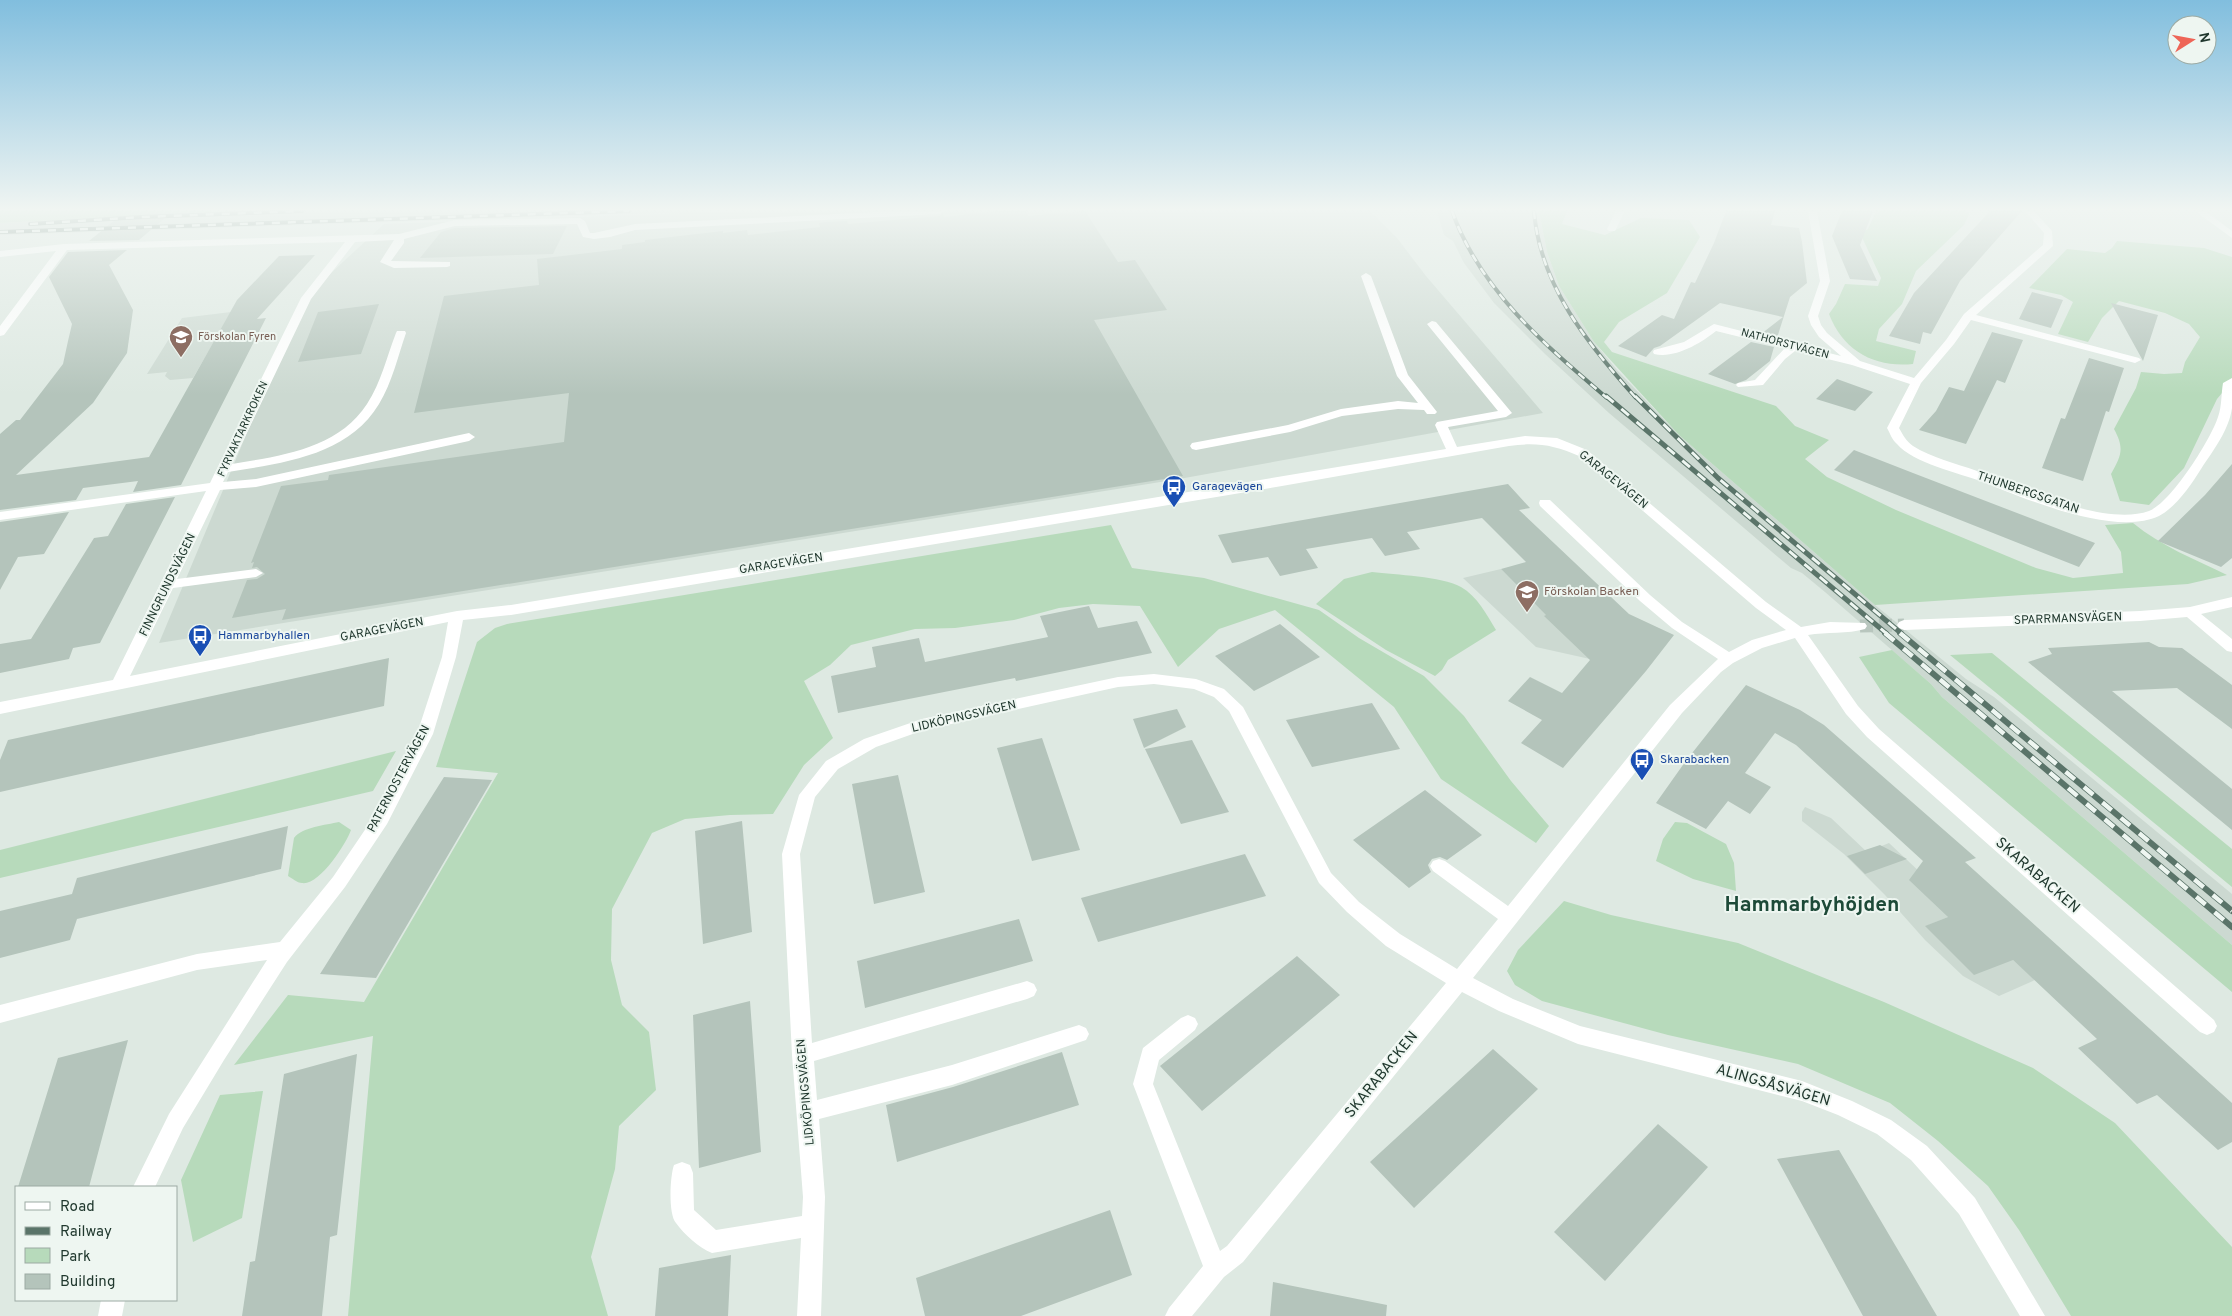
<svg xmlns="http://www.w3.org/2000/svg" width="2232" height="1316" font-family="Overpass,sans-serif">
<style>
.built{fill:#ccd9d1}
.green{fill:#b7dabb}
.building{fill:#b4c4bb}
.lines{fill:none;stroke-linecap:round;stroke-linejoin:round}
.minor-tunnel{stroke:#b8c6be;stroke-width:13;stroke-dasharray:13 6;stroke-linecap:butt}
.minor{fill:#fff;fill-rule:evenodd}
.rail-far2-casing{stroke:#5a7469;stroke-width:4}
.rail-far1-casing{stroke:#5a7469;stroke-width:5}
.rail-casing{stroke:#5a7469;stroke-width:6}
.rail-far2{stroke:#eef6f1;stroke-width:2.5;stroke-dasharray:8;stroke-linecap:butt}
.rail-far1{stroke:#eef6f1;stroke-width:3;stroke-dasharray:10;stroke-linecap:butt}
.rail{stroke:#eef6f1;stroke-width:4.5;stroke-dasharray:12;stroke-linecap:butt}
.labels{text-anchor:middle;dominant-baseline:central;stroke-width:4;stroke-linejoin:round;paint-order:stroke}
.far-education-label{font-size:11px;fill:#785e54;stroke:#eef6f1;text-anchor:start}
.far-street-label{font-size:11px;fill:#20382e;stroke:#eef6f1}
.street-label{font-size:12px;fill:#20382e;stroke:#eef6f1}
.transit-label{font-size:12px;fill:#164399;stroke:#eef6f1;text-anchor:start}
.education-label{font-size:12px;fill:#785e54;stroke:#eef6f1;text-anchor:start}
.near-street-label{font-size:15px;fill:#20382e;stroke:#eef6f1}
.near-district-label{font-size:21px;font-weight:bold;fill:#1d4a38;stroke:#eef6f1}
</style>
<rect width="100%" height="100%" fill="#dee9e2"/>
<path class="built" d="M231 211H722L0 235V223Z
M742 211H1370L1397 238 1426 276 1543 413 1179 479 159 643 303 299 384 224Z
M1437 211H1539L1547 252 1559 286 1594 342 1617 370 1679 435 1875 605 1966 679 1994 697 2232 894V945L1942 697 1931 684 1825 592 1802 573 1791 568 1609 413 1545 354 1494 303 1464 263 1453 241 1444 235Z
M231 312 193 378 170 380 165 376 167 372 147 374 182 318Z
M1501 569 1525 594 1544 588 1566 610 1545 616 1590 659 1536 647 1463 578Z
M1805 807 1831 818 1867 852 1889 843 1923 875 1948 917 1926 926 2013 960 2035 980 1999 996 1963 976 1925 940 1885 895 1844 854 1802 821V812Z"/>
<path class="green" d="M0 211H231L0 223Z
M1539 211H1567L1562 224 1605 235 1641 218 1689 220 1700 237 1667 293 1619 322 1604 342 1612 352 1776 406 1795 426 1829 440 1805 459 1827 477 1896 510 2036 568 2073 578 2123 573 2121 552 2105 525 2133 523C2161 546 2194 559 2227 575L2188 584 1875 605 1679 435 1594 342 1559 286 1547 252Z
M1876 211H1967L1969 214 1964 225 1916 271 1902 304 1879 329 1876 341 1916 351 1913 364C1875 368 1843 351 1829 314L1836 304 1845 284 1878 286 1881 278 1860 233 1868 229Z
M2117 241 2204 248 2232 257V381L2217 399 2184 468 2149 505 2120 501 2111 474C2121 456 2125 449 2114 429L2136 388 2141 372 2164 374 2182 373 2185 362 2200 337 2189 324 2165 313 2119 301 2102 318 2088 342 2058 334 2073 302 2061 295 2029 288 2067 249 2105 253 2112 248Z
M1111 525 1132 568 1204 578 1319 610 1359 638 1424 676 1464 716 1511 781 1549 826 1536 843 1441 779 1394 707 1275 610 1219 629 1178 667 1140 606 1093 604 1059 608 1014 620 955 628 915 629 851 645 830 665 804 681 833 738 804 765 773 814 730 815 685 819 652 833 612 909 611 960 622 1005 649 1032 656 1090 619 1126 615 1169 591 1257 608 1316H348L373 1036 234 1065 288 995 364 1002 498 773 436 767 477 642 495 628 507 624Z
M1372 572C1396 575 1441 576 1461 587 1477 596 1487 615 1496 630L1448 660 1442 670 1435 676 1386 650 1316 604 1344 579Z
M1892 650 1931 684 1942 697 2232 945V992L1889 703 1859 657Z
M1992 653 2232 849V887L1950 655Z
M396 751 373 791 0 878V850Z
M339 822 351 830C346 844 319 886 302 883 297 883 292 878 288 876L294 838C302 827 326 825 339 822Z
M1675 822 1687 823 1726 844 1734 863 1736 891 1693 879 1656 861 1663 839Z
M1564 901 1611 915 1738 943 1884 1002 2033 1068 2115 1123 2232 1247V1316H2071L2019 1230 1988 1186 1938 1141 1890 1103 1798 1064 1668 1035 1542 1001 1515 985 1507 971 1518 950Z
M263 1091 242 1218 193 1242 181 1180 220 1095Z"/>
<path class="building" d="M997 211H1025L1028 216 1085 211 1118 262 1135 260 1167 310 1094 320 1183 476 282 620 286 609 232 618 247 580 257 579 265 574 257 567 252 568 254 562 251 563 281 486 328 480 329 475 564 442 569 393 414 413 444 296 539 285 537 259 622 249V245L645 242V240L723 231V233L747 230 748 235 820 227 819 223 826 222 847 221 848 224 939 216 943 214 944 217Z
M1726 211H1775L1771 225 1799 228 1802 242 1807 283 1790 297 1777 338 1761 334 1783 317 1720 303 1660 346 1654 348 1646 357 1618 346 1662 315 1674 319 1691 282 1695 283 1714 243Z
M1842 211H1873L1860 245 1877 281 1850 279 1832 236Z
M1990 211H2022L1960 281 1931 334 1923 332 1920 344 1889 336 1914 293Z
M165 218 139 240 89 241 115 220Z
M567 226 553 254 420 258 441 232 455 228Z
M127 250 109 265 133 310 127 353 93 403 16 475 149 457 237 300 279 256 315 255 257 319 266 318 181 485 133 492 138 481 83 488 76 500 0 510V434L16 420H20L63 364 68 341 72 324 49 277 68 252Z
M2032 292 2063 300 2051 328 2019 319Z
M2111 303 2158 315 2143 361 2142 359Z
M379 304 361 354 298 362 318 312Z
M1992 332 2023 340 2005 383 1997 380 1966 444 1919 430 1936 411 1949 387 1964 391Z
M1751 342 1774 347 1770 361 1746 380 1735 384 1708 374Z
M2089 358 2124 368 2109 412 2106 411 2083 481 2042 468 2061 418 2065 419Z
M1837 379 1873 392 1855 411 1816 399Z
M1854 450 1913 473 2095 543 2079 567 1834 470Z
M2232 464V558L2221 567 2158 541 2205 495Z
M1508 484 1530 508 1519 510 1629 614 1674 635 1646 671 1563 768 1521 743 1542 720 1508 701 1530 677 1562 693 1590 660 1544 616 1546 615 1501 569 1526 562 1482 518 1407 532 1420 549 1385 556 1372 538 1306 549 1318 568 1280 576 1268 557 1232 563 1218 535Z
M175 497 100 643 73 648 69 659 0 673V644L31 639 94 538 108 536 126 504Z
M69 512 44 554 18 557 0 590V522Z
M1089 606 1098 628 1137 621 1152 653 1016 681 1015 678 838 713 831 676 876 667 872 647 919 638 925 662 1048 637 1040 616Z
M1280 624 1320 657 1254 691 1215 656Z
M2149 642 2159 647 2182 648 2232 685V729L2177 688 2112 691 2232 789V830L2028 662 2052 654 2048 648Z
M389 658 384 706 0 792V760L8 740Z
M1746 685 1800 710 1824 725 1976 858 1965 862 2232 1103V1142L2218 1150 2157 1095 2137 1104 2078 1048 2097 1039 2013 960 1974 975 1925 926 1948 917 1909 880 1923 861 1796 745 1775 733 1745 773 1771 787 1750 814 1728 801 1706 829 1656 803 1685 762Z
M1372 703 1400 749 1312 767 1286 720Z
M1177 709 1186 727 1144 748 1133 719Z
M1042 738 1080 850 1032 861 997 748Z
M1192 740 1229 812 1181 824 1145 749Z
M898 775 925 892 874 904 852 784Z
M444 777 492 780 376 978 320 974Z
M1425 790 1482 835 1447 860 1440 857 1432 859 1428 865 1431 872 1409 888 1353 840Z
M742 821 752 932 703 944 695 831Z
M288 826 281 869 77 919 70 940 0 958V911L72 894 77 878Z
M1880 845 1907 859 1865 874 1847 856Z
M1245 854 1266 896 1098 942 1081 898Z
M1019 919 1033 961 865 1008 857 961Z
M1297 956 1340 995 1202 1111 1160 1066Z
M750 1001 761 1152 699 1168 693 1015Z
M128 1040 89 1187H18L58 1058Z
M1493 1049 1538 1089 1414 1208 1370 1162Z
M1062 1052 1079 1105 897 1162 886 1105 953 1087Z
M357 1054 337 1235 330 1237 322 1316H242L250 1262 255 1261 284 1074Z
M1658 1124 1708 1167 1605 1281 1554 1232Z
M1839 1150 1937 1316H1863L1777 1159Z
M1110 1210 1132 1275 1021 1316H925L916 1278Z
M731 1255 728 1316H655L659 1268Z
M1273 1282 1387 1305 1386 1316H1270Z"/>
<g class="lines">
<path class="minor-tunnel" d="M1860 626 1904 625"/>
<path class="minor" d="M895 211H944L939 214 635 230 610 237 594 239 583 237 577 224 455 226 404 239V243L391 261 450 262V266L447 267 394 268 380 262 394 240 355 242 311 299 232 464C280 456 338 449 367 404 381 383 387 356 396 333L397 331H405L406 333C398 356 392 383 379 404 348 456 282 463 228 472L223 482 256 479 469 433 475 437 469 441 256 487 220 490 177 579 256 569 263 573 256 577 173 588 130 676 457 611 511 605 1446 449 1435 425 1437 422 1498 411 1427 324 1432 321 1436 322 1512 413 1506 417 1448 427 1457 447 1525 436 1557 438 1587 450 1766 602 1801 627 1830 622 1865 623 1867 626 1865 629C1848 634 1826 632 1808 635L1858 706 1879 729 2214 1020 2217 1026 2214 1032 2207 1035 2200 1032 1867 737 1846 714 1795 638 1762 648 1733 663 1721 672 1682 713 1473 978 1513 999 1580 1026 1802 1081 1852 1101 1891 1120 1927 1146 1975 1198 2045 1316H2020L1959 1214 1911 1160 1877 1134 1838 1115 1802 1101 1578 1044 1499 1011 1462 992 1243 1262 1224 1277 1192 1316H1165L1169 1308 1203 1266 1133 1084 1143 1048 1181 1018 1188 1015 1195 1018 1198 1024 1195 1030 1159 1060 1153 1084 1220 1251 1227 1246 1446 983 1386 946 1347 912 1319 883 1229 711 1214 697 1194 689 1154 684 1118 687 924 730 876 747 838 769 815 797 800 854 812 1043 1027 981 1034 984 1037 990 1034 996 1027 999 814 1061 817 1100 952 1065 1079 1025 1086 1028 1089 1034 1086 1040 952 1085 819 1119 825 1197 821 1316H797L801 1238 712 1253C699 1248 684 1234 676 1223 668 1214 670 1176 674 1165L682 1162 690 1165 693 1173 694 1210 716 1230 802 1216 803 1197 792 1055 782 854 799 795 826 761 864 739 922 719 1118 677 1154 674 1196 679 1224 689 1243 707 1331 873 1359 902 1400 934 1457 969 1498 919 1433 871 1430 866 1433 861 1439 859 1445 861 1508 906 1670 705 1718 659 1672 628 1640 601 1540 506 1539 503 1540 500H1550L1650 595 1682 622 1729 652 1752 640 1786 630 1756 608 1579 456C1554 445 1536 442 1509 446L1282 486 511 615 463 620 456 657 433 734 387 824 345 887 287 962 224 1060 183 1128 155 1187H133L169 1114 267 960 197 970 0 1023V1005L197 954 280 942 333 877 375 815 417 734 442 657 448 622 0 714V702L113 680 206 491 0 520V512L210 483 301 298 345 242 67 250 4 335 0 336V326L56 251 0 257V251L64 244 399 234 455 220 580 218 585 221 590 233H594L635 224Z
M1616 211H1625L1615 231H1609L1607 229Z
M1808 211H1817L1830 281 1818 316 1821 325 1827 333 1860 361 1914 378 1946 340 1964 314 2043 245 2044 233 2025 211H2034L2052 231 2053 246 1976 315 2139 358 2141 360 2135 363 1971 320 1954 344 1921 383 1899 428C1903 435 1906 441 1913 446 1932 458 1955 463 1977 471 2020 487 2104 527 2149 511 2171 503 2211 439 2218 417 2222 406 2221 394 2223 383L2232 378C2232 388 2232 398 2232 408 2229 430 2213 451 2201 469 2191 485 2176 507 2159 516 2115 537 2025 499 1983 482 1959 473 1913 463 1897 444 1892 440 1890 433 1887 428L1910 384 1852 365 1795 351 1785 359 1763 385 1738 387 1736 385 1738 383 1755 380 1785 348 1716 331C1701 343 1675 359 1654 354L1653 352 1654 350 1684 342 1714 324 1841 356 1819 337 1811 325 1808 316 1820 281Z
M2195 211H2205L2232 231V238Z
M1366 273 1371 276 1408 375 1437 412 1435 414H1427L1424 410 1398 409 1342 416 1290 432 1196 450 1192 449 1190 446 1192 443 1288 425 1341 409 1398 401 1418 403 1397 376 1361 276Z
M2232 597V607L2201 614 2232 639V652L2227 651 2187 617 2140 621 1904 630 1899 628 1897 625 1899 622 1904 620 2140 611 2190 607Z
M101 1300H125L122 1316H98Z"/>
<g class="rail-far2-casing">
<path id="rail-far2" d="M1452 211C1480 290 1545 345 1607 398
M1534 211C1540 286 1588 344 1636 398
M30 224 142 217 302 211
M0 232 629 211"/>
</g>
<g class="rail-far1-casing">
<path id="rail-far1" d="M1606 396 1887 634
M1635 396 1718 478 1902 634"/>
</g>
<g class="rail-casing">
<path id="rail" d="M1885 633 2232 927
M1900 633 2232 911"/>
</g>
<use href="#rail-far2" class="rail-far2"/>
<use href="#rail-far1" class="rail-far1"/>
<use href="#rail" class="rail"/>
</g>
<linearGradient id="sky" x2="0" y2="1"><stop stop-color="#81bede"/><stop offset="0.53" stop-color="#f0f5f2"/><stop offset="1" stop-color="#f0f5f2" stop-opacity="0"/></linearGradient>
<rect width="2232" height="395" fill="url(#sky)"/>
<defs>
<g id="school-pin" transform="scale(1.25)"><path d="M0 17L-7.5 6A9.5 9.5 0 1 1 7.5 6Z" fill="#8d6e63" stroke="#eef6f1"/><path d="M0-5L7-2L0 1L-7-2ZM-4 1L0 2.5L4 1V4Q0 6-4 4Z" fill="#fff"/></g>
<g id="bus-pin" transform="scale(1.25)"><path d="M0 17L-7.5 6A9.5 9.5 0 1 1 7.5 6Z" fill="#1a4fb4" stroke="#eef6f1"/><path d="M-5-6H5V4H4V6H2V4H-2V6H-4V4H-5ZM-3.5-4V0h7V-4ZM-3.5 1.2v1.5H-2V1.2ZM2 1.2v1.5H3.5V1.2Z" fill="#fff"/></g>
</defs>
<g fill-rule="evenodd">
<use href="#school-pin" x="181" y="337"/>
<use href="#bus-pin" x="1174" y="487"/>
<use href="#school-pin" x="1527" y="592"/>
<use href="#bus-pin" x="200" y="636"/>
<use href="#bus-pin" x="1642" y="760"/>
</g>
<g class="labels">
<g class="far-education-label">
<text x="198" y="337">Förskolan Fyren</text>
</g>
<g class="far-street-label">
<text transform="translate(1785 344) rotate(15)">NATHORSTVÄGEN</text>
<text transform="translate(243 429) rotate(-65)">FYRVAKTARKROKEN</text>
</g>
<g class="street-label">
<text transform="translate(1613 480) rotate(39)">GARAGEVÄGEN</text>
<text transform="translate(2028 493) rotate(19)">THUNBERGSGATAN</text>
<text transform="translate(781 564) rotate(-9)">GARAGEVÄGEN</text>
<text transform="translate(168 585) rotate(-64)">FINNGRUNDSVÄGEN</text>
<text transform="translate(2068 619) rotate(-2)">SPARRMANSVÄGEN</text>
<text transform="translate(382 630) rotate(-11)">GARAGEVÄGEN</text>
<text transform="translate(964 717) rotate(-13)">LIDKÖPINGSVÄGEN</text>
<text transform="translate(399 779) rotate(-62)">PATERNOSTERVÄGEN</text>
<text transform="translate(806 1092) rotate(-95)">LIDKÖPINGSVÄGEN</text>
</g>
<g class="transit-label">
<text x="1192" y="487">Garagevägen</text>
<text x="218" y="636">Hammarbyhallen</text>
<text x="1660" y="760">Skarabacken</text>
</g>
<g class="education-label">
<text x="1544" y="592">Förskolan Backen</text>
</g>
<g class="near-street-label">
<text transform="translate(2037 876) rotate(41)">SKARABACKEN</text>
<text transform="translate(1382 1075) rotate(-51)">SKARABACKEN</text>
<text transform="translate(1773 1086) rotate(16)">ALINGSÅSVÄGEN</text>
</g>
<g class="near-district-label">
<text x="1812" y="905">Hammarbyhöjden</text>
</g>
</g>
<rect x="15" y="1186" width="162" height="115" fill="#eef6f1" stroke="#9caaa3"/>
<rect x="25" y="1202" width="25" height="8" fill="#ffffff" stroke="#9caaa3"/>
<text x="60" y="1211" font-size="15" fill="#20382e">Road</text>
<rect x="25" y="1227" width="25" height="8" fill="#5a7469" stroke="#9caaa3"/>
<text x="60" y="1236" font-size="15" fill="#20382e">Railway</text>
<rect x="25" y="1248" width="25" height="15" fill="#b7dabb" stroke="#9caaa3"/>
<text x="60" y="1261" font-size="15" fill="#20382e">Park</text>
<rect x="25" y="1274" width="25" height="15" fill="#b4c4bb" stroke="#9caaa3"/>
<text x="60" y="1286" font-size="15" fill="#20382e">Building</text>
<g transform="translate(2192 40) rotate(79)"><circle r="24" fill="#eef6f1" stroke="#9caaa3"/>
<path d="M0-4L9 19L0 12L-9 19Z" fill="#ee6557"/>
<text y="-8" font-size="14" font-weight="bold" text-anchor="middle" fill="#20382e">N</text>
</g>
</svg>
